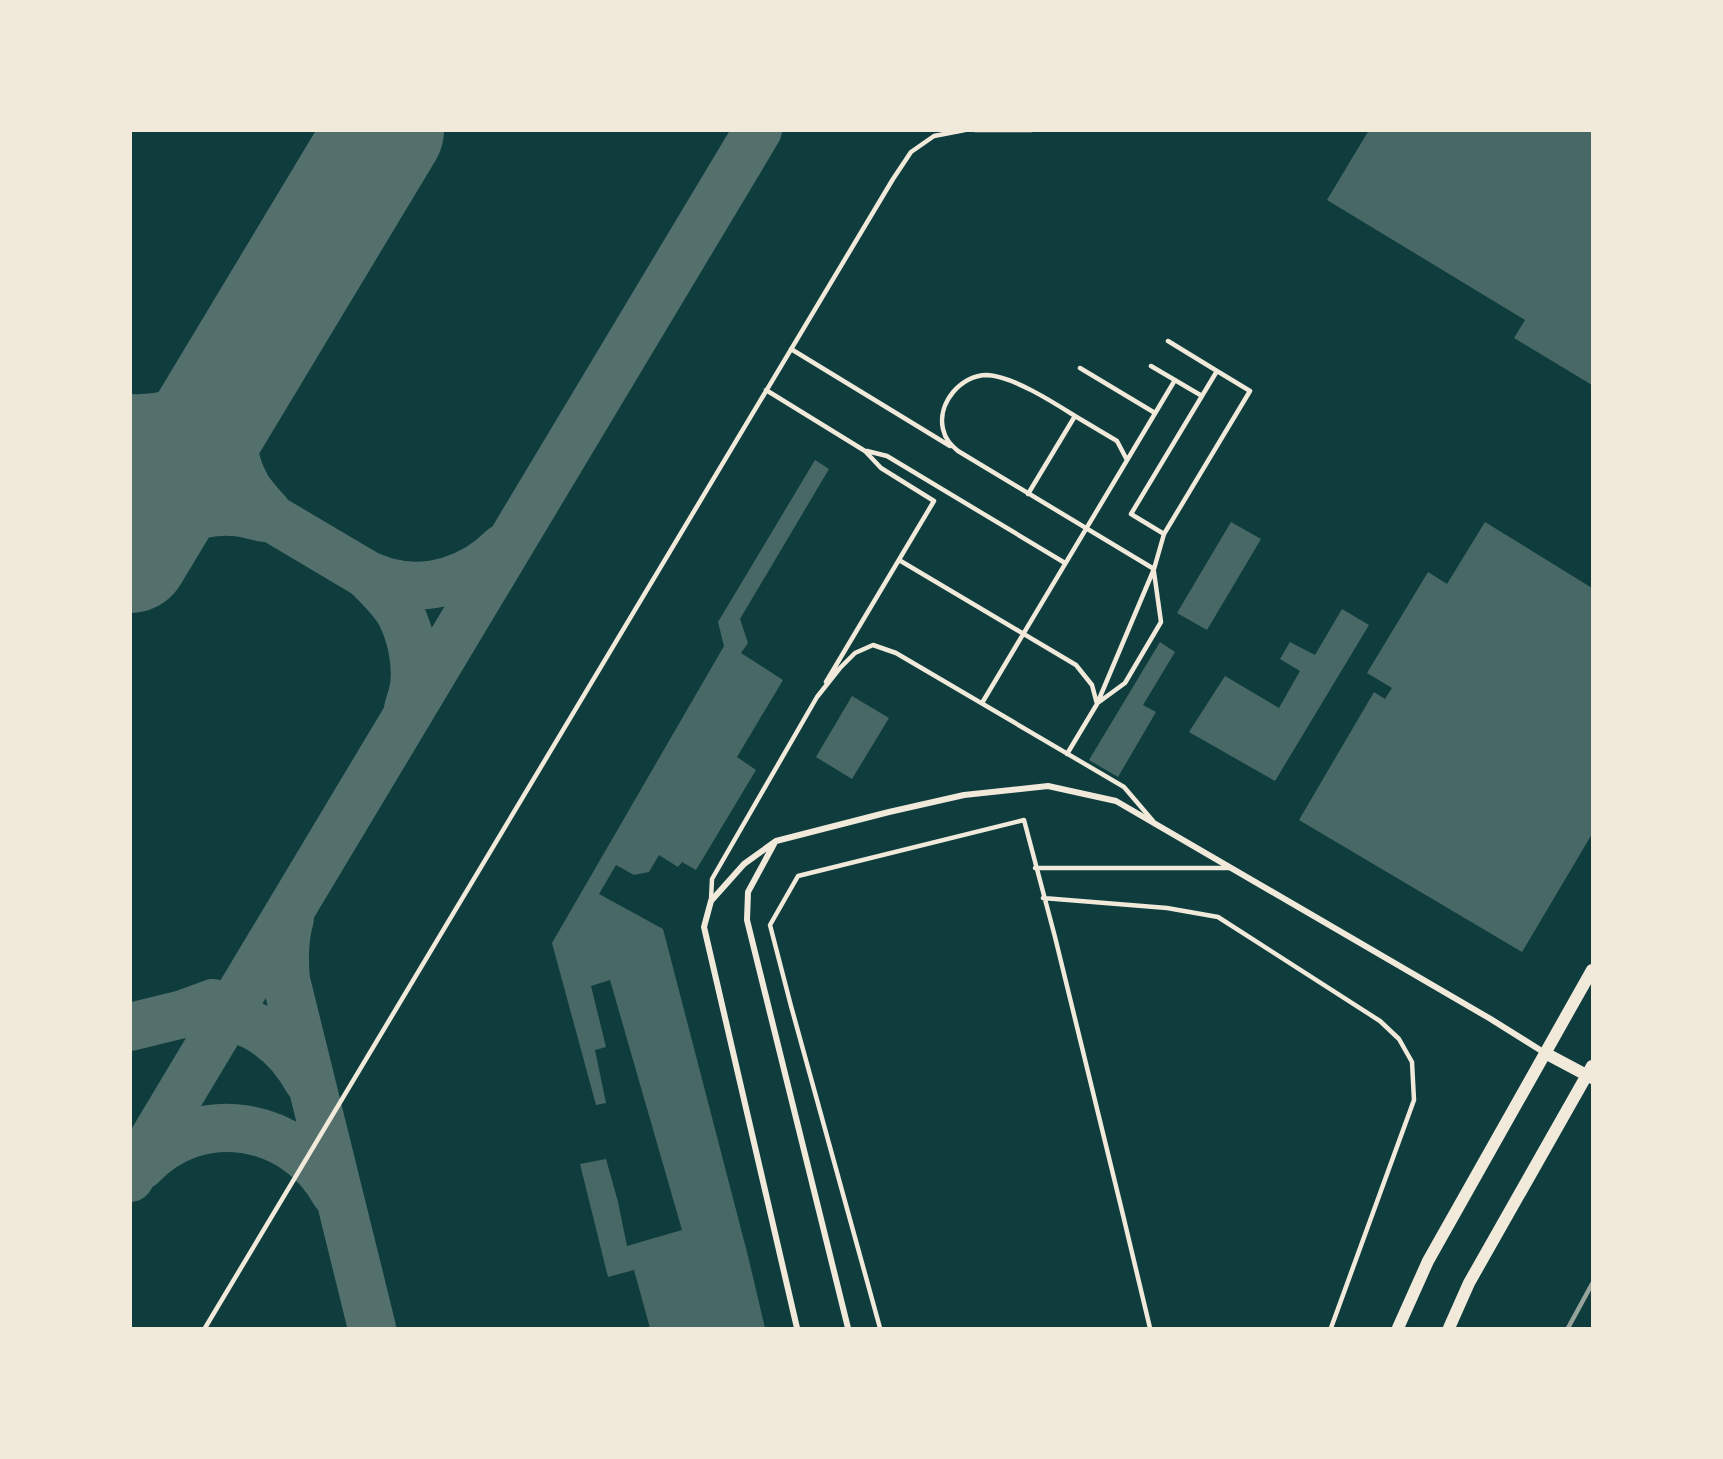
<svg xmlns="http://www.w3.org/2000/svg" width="1723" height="1459" font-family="Roboto,sans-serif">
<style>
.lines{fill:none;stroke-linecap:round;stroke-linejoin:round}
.taxiway{stroke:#53706d;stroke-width:48}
.runway{stroke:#53706d;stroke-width:118}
.building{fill:#486865}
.service{stroke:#f1e9da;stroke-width:4.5}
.minor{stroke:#f1e9da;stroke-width:6}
.secondary{stroke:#f1e9da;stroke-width:12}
.rail{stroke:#97a49c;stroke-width:4.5}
</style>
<rect width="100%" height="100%" fill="#0f3d3e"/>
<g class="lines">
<path class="taxiway" d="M247 359C234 401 223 447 247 487 253 497 261 505 268 513
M130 418C186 421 212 397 247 359
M130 434 366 574C373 577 380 580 388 582 429 593 474 578 503 548
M130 474C134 490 135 509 130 525
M130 561C157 531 191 509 232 512 243 512 254 516 264 518
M366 574C378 586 391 598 400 613 411 634 417 663 414 686 413 694 410 701 408 709
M290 918C284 939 284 959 286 980L372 1328
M183 1014C239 1009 281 1032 308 1081
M130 1027 183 1014 213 1003
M141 1166C198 1104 296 1121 335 1193
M130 1178 758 130"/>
<path class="runway" d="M130 554 385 130"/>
</g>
<path class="building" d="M1369 130H1592V385L1514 338 1525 320 1327 200Z
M815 460 829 469 740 619 748 643 741 653 783 680 737 757 756 770 696 870 682 862 678 867 659 855 649 872 634 875 616 865 599 894 663 929 748 1256 765 1328H650L634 1270 608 1277 580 1164 606 1159 618 1202 627 1246 682 1230 610 980 591 986 606 1047 595 1050 606 1103 596 1105 552 943 724 646 718 622Z
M1231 522 1261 539 1207 630 1177 613Z
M1485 522 1592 588V834L1522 952 1299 820 1374 692 1385 699 1392 688 1367 673 1428 572 1447 584Z
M1342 609 1369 625 1275 781 1189 732 1225 676 1279 708 1300 671 1280 659 1290 642 1315 655Z
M1160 642 1175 652 1143 705 1156 712 1118 777 1089 760Z
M852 696 889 718 852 779 816 757Z"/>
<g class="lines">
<path class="service" d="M975 130H1032
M1168 341 1217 371
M791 349 950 446
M1151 366 1202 396
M1080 368 1155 413
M766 390 865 451 881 468 934 501 826 682
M1075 416C1053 402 1012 376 987 375 961 375 937 403 943 429 945 439 951 445 958 451L1154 569
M867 451 887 456 1065 563
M1028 494 1075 416 1117 441 1127 460
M899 560 1076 665 1092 685 1097 704
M1099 702 1125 683 1161 622 1154 572
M982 703 1175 380
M1067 754 1097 704 1154 569 1164 534 1250 391 1217 371 1131 514 1164 534
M1035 868H1230
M1043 898 1167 908 1218 917 1380 1021 1399 1039 1412 1062 1414 1100 1331 1328
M711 900 712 879 817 697 840 668 855 653 873 645 896 653 1124 787 1153 821
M205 1328 893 179 911 152 934 136 965 130
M880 1328 791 1006 770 925 798 876 1024 820 1055 937 1123 1215 1150 1328"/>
<path class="minor" d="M774 844 748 892 747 920 848 1328
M797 1328 704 927 711 901 744 864 776 841 889 812 964 795 1048 786 1116 801 1489 1018 1545 1053"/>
<path class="secondary" d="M1545 1053 1592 1078
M1398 1328 1428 1261 1592 970
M1449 1328 1469 1283 1592 1066"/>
<path class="rail" d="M1568 1328 1592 1284"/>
</g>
<rect width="1723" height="1459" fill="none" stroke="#f1e9da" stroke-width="264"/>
</svg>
